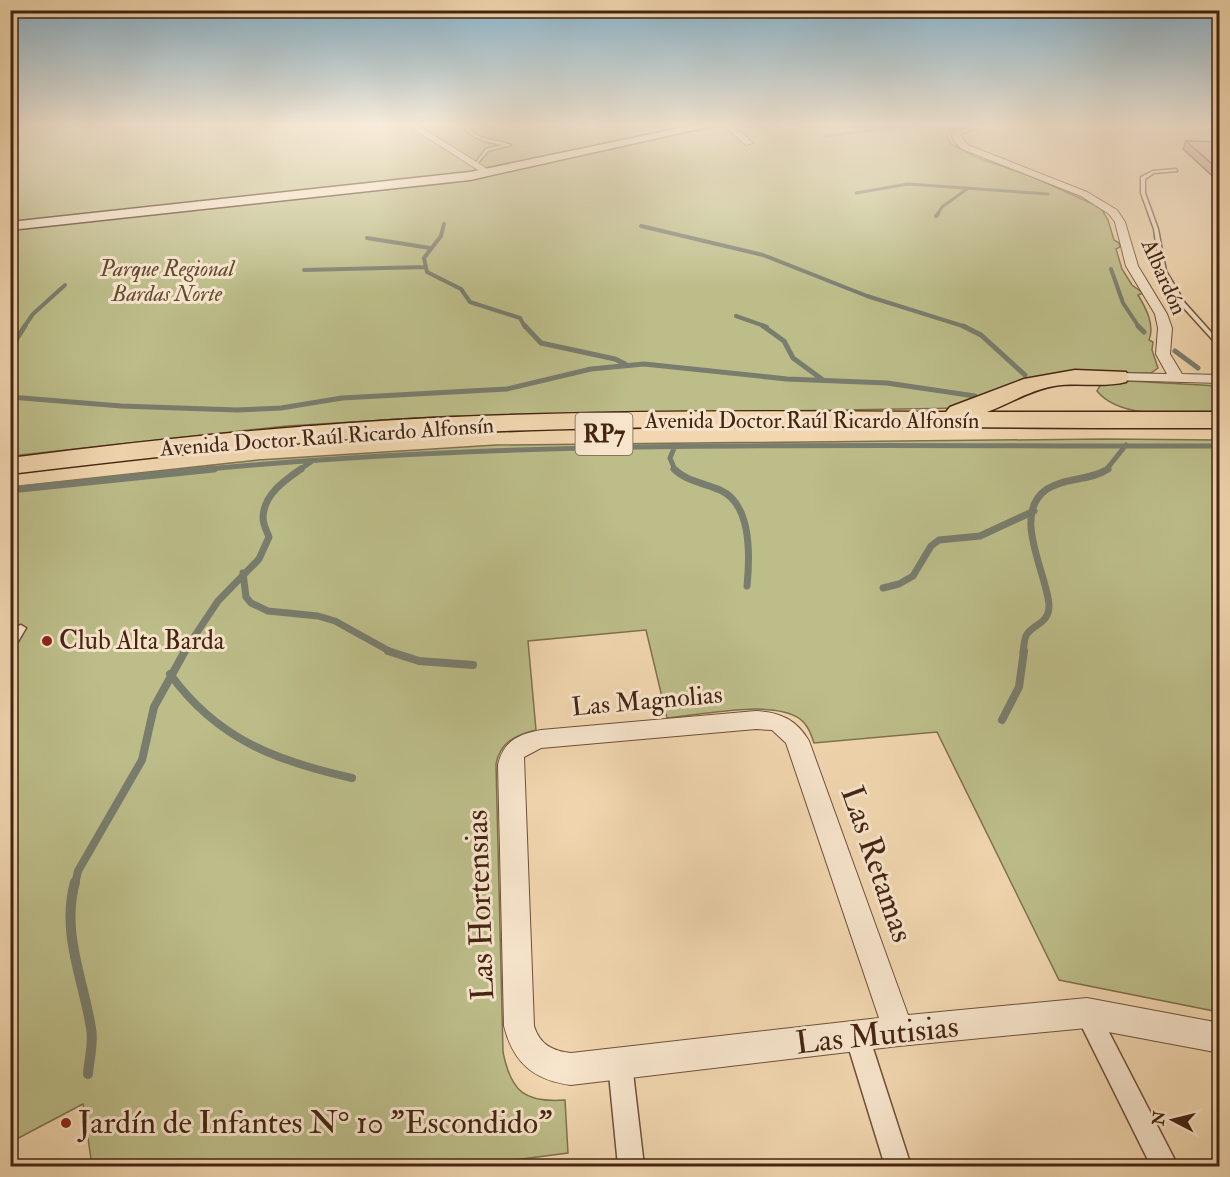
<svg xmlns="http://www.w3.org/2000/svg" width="1230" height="1177" font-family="'IM FELL Double Pica',serif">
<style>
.green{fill:#bcbd89;stroke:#80704e;stroke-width:1.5}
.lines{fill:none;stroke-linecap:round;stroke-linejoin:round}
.stream-far5{stroke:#797d6e;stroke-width:3}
.stream-far4{stroke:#797d6e;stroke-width:4}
.stream-far3{stroke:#797d6e;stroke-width:5}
.stream-far2{stroke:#797d6e;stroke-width:7}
.stream-far1{stroke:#797d6e;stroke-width:8}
.stream{stroke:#797d6e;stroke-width:10}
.service-casing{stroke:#705039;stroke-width:3}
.pedestrian-casing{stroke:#705039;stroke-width:3}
.minor-casing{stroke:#705039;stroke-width:2}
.secondary-casing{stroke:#452412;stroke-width:3}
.motorway-casing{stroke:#452412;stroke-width:3}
.service{fill:#f6e4cb;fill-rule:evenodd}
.pedestrian{fill:#f6e4cb;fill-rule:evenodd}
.minor{fill:#f6e4cb;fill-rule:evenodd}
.secondary{fill:#f6e4cb;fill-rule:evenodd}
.motorway{fill:#f1d6af;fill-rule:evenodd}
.wall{fill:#c78979;stroke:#452412;stroke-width:1.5}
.building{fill:#e79f8d;stroke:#452412;stroke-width:1.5}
.poi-dot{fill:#8f2418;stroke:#f6e4cb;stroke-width:2}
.labels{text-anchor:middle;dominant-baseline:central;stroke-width:6;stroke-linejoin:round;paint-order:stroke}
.far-park-label{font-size:22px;font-style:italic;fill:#634a30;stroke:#f6e4cb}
.far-street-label{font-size:22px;fill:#452412;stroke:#f6e4cb}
.shield{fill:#f6e4cb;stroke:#7a5e4a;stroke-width:1.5}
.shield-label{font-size:24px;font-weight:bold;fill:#452412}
.poi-label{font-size:26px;fill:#452412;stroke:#f6e4cb;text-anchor:start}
.street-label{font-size:26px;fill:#452412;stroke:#f6e4cb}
.near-street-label{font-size:32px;fill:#452412;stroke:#f6e4cb}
.near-poi-label{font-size:32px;fill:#452412;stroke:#f6e4cb;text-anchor:start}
</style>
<rect width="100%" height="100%" fill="#f1d6af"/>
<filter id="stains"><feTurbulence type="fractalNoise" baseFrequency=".00333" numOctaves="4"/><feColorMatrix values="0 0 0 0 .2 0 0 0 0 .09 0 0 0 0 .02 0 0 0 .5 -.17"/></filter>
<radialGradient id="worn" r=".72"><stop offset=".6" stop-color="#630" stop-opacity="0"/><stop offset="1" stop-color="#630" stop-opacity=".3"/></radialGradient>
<path class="green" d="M10 126H963L950 131 947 136 951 144 978 158 1033 177 1104 209 1102 210 1108 220 1114 240 1119 243 1120 247 1116 249 1122 269 1132 285 1143 293 1138 295C1146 308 1155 325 1149 340L1153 342 1152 350 1158 368 1151 373H1091L965 408 452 416 287 426 11 456Z
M1129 381 1219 386V413C1185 413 1121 421 1097 391L1101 384Z
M1105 439 1219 440V1012L1059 980 937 732 814 743C811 734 808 725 800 719 772 699 700 715 667 718L646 630 528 641 536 730C516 735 500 742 496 764L503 1052C511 1092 525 1103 565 1100L568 1153 468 1166H92L83 1104 11 1142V487L258 460 496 445Z"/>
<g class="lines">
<path class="stream-far5" d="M826 136 904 126
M856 193 908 184 1048 194
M937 215 942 207 967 189"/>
<path class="stream-far4" d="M936 216 938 214
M444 224 441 236 424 258 427 272 461 289 470 302 520 318 525 327
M641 226 763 255 867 296 966 327
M367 238 430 248
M1111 269 1123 303 1139 327
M304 270 425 267
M736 316 767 327
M24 327 33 314 65 285"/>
<path class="stream-far3" d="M525 326 541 343 615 359 625 364
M763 326 784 341 793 358 823 380
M963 326 981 335 1025 375
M1138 326 1144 332
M10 349 25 326
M1175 351 1198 368
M10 397 121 406 237 410 281 408 342 398 507 389 591 369 644 364 787 379 887 383 975 396
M675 446 670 458 675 470
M198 470C538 437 879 447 1220 446
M299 470 311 462
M1106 470 1126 445"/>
<path class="stream-far2" d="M674 469C686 481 704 483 720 490 752 504 750 556 747 586
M10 490 214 469
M243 573 246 597 251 603 268 611 318 616 335 621 391 652
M883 588 899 584 913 576 931 546 939 540 980 536 1034 511
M184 652 218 601 259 559 269 537C267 532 263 524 263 518 263 495 285 480 301 469
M1023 652C1024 647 1024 638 1027 634 1034 624 1049 623 1049 606 1048 575 1010 514 1047 489 1066 477 1090 481 1108 469"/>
<path class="stream-far1" d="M388 651 419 661 473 665
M170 674C217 739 276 761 352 778
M1002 720 1019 687 1024 651
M75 884 78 871 142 760 154 707 185 651"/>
<path class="stream" d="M75 882C61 933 83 978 91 1028 94 1042 89 1060 88 1074"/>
<g class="service-casing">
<path id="service" d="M463 126H467C477 141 496 139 511 145L488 151 476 165H474L486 149 503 145C488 142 473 140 463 126Z
M1176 169 1177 171 1154 173 1145 179V193L1158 229 1166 271 1185 303 1220 342V348L1181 305 1160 271 1154 229 1141 193V177L1153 171Z
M21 625 26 628 13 650 10 651V638L18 626Z"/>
</g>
<g class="pedestrian-casing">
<path id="pedestrian" d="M1087 1002 1095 1005 1178 1166H1151L1075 1013 1079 1005Z
M857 1024 865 1028 869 1036 911 1166H885L845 1036 849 1028Z
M620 1052 629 1055 632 1064 644 1166H618L608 1064 611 1055Z"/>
</g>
<g class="minor-casing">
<path id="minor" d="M409 126H419L494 173 486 175Z
M724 126H733L753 143 746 145Z
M969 126H980L960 135 968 145 1087 192 1117 210 1125 222 1138 266 1167 314 1172 328 1170 354 1182 374 1220 375V383L1112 380V374L1117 373 1167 374 1156 354 1158 328 1155 314 1126 266 1115 222 1109 214 1081 196 962 149 953 140 952 134Z
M756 711C780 712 797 720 809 741L908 1015 1087 998 1220 1023V1053L1087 1028 899 1046 571 1085C533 1080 513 1062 504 1026L498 765C503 741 519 734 541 730ZM756 729 772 730 786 743 879 1018 571 1053C553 1051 540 1045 534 1026L524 757 541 748Z"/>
</g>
<g class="secondary-casing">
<path id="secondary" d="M690 126H712L470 180 10 230V222L470 172Z"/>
</g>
<g class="motorway-casing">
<path id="motorway" d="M1075 370 1126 372 1129 377 1126 382C1103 388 1078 382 1054 386 1030 390 1009 404 987 412H1220V428C958 429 696 421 434 434 293 441 151 457 10 474V458C151 440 291 425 433 418 604 410 775 411 946 412L950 407 1024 379Z"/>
</g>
<use href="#service" class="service"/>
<use href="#pedestrian" class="pedestrian"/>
<use href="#minor" class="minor"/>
<use href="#secondary" class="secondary"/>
<use href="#motorway" class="motorway"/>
</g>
<path class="wall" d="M1186 141 1220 142V183L1183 149Z"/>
<path class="building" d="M1186 141 1220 142V171Z"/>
<linearGradient id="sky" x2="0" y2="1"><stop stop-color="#89b6d0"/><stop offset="0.43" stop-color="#f9eddb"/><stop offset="1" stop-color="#f9eddb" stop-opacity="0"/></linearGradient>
<rect width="1230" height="291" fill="url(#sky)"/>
<g class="poi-dot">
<circle cx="47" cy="641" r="6"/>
<circle cx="66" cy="1123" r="6"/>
</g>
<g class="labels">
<g class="far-park-label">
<text x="167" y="269">Parque Regional<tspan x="167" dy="25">Bardas Norte</tspan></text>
</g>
<g class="far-street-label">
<text transform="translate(1164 277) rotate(66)">Albardón</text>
<text x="812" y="421">Avenida Doctor Raúl Ricardo Alfonsín</text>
<text transform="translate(327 437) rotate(-4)">Avenida Doctor Raúl Ricardo Alfonsín</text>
</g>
<rect class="shield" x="575.5" y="413" width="57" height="42" rx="4.5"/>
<g class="shield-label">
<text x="604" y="434">RP7</text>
</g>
<g class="poi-label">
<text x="59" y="641">Club Alta Barda</text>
</g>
<g class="street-label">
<text transform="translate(647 701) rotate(-5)">Las Magnolias</text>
</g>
<g class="near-street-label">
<text transform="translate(877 864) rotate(71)">Las Retamas</text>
<text transform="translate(480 905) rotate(-92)">Las Hortensias</text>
<text transform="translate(877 1035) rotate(-6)">Las Mutisias</text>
</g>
<g class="near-poi-label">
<text x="78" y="1123">Jardín de Infantes N° 10 "Escondido"</text>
</g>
</g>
<rect width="1230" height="1177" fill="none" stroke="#f1d6af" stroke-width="36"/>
<rect x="12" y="12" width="1206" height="1153" fill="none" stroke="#452412" stroke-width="3"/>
<rect x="18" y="18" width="1194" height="1141" fill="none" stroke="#452412" stroke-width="1.5"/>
<g transform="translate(1173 1120) rotate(277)" stroke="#f6e4cb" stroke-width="4.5" paint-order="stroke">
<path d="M0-4.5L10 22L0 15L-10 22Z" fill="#452412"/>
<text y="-9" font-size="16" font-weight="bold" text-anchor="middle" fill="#452412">N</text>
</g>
<rect width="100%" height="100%" filter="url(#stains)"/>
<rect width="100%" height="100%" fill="url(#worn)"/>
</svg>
